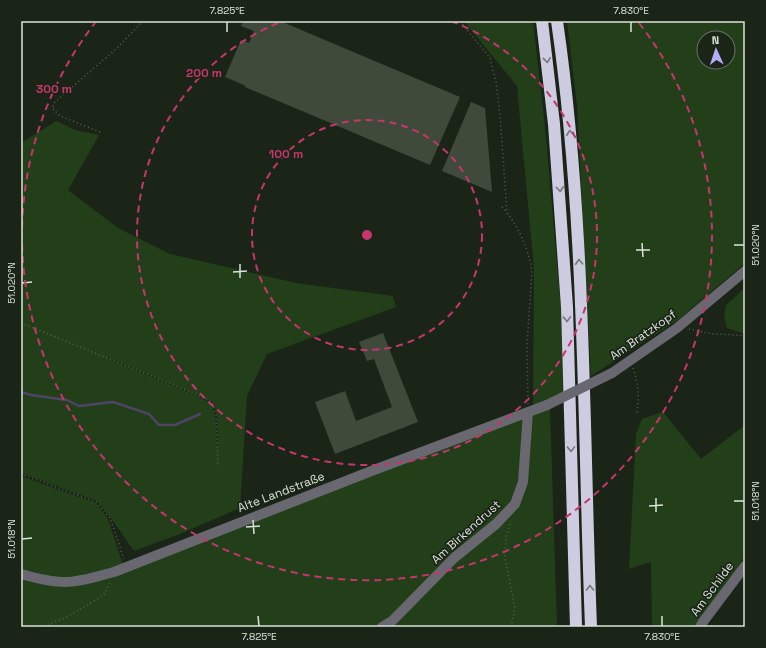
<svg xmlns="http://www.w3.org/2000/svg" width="766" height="648" font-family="'Space Grotesk',sans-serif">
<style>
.green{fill:#233f19;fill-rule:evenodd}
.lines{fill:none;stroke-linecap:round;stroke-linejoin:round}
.stream{stroke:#4d4466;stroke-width:2.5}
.building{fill:#3f4a3b}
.path{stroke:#596356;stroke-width:1.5;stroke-dasharray:1 3;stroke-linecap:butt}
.minor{stroke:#696871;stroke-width:10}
.highway{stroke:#cdcce1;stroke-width:12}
.minor-bridge{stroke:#696871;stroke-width:10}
.oneway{stroke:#74787c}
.ticks{fill:none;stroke:#dbe2d9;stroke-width:1.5}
.ring{fill:none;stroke:#c6366e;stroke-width:2;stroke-dasharray:7 5}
.labels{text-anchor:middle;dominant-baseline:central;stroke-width:3.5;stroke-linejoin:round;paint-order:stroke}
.street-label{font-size:12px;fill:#dbe2d9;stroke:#1a2517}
.centre{fill:#c6366e;stroke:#1a2517;stroke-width:2}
.ring-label{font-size:12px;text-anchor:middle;font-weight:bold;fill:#c6366e;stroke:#1a2517;stroke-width:3.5;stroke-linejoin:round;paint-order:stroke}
.neatline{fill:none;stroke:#dbe2d9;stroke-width:1.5}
.ticks-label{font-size:10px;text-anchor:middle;fill:#dbe2d9}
</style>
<rect width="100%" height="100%" fill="#1a2517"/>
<path class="green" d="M464 21H533L545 127 561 309 563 393 533 406 534 269 517 86Z
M567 21H745V263L678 320 591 376 577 105ZM704 38H728V62H704Z
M56 121 75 130 99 135 68 190 118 228 170 254 296 283 393 296 396 307 267 354 247 396 240 508 182 533 134 551 111 518 97 501 21 473V143ZM108 358 198 395 213 402 217 415 218 446H217L215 415 211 403 198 396 108 359Z
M745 288V334L727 328 724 316 726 305Z
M550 409 557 627H21V476L96 503 108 519 125 571 526 416 516 505 532 415Z
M663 412 701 459 745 425V556L699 627H652L651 562 629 569 636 434 642 419Z"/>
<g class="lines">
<path class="stream" d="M21 392 31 395 67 400 79 406 113 402 149 414 159 425H175L200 414"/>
</g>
<path class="building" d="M243 21H280L460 97 430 165 245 87 246 86 225 77 241 40 249 43 254 31 241 26Z
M471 102 485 108 492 192 442 171Z
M383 333 418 422 335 454 315 402 345 391 356 421 392 407 374 359 367 361 359 342Z"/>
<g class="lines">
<path class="path" d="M460 21 490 58 496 82 500 114 507 213
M100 132 60 116 52 108 55 102 116 49 143 21
M502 207C518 225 528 247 532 271L527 345 528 404
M21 323 198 395 212 402 216 415 218 467
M689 329 712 334 739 335 745 337
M633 368C639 385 639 396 637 413
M21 474 96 502 110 518 124 559
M36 627 43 626 65 618 104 595 110 582
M511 627 515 608 505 558 506 537 511 521"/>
<path class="minor" d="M612 373 677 328 745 271
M21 574C35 578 50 582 65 582 81 582 98 576 114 572L374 470 547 405
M382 627 392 621 401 612 454 558 496 524 515 504 523 482 528 412
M700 627 703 622 745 566"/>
<path class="highway" d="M542 21 554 124 567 307 576 627
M557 21C586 222 583 425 591 627"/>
<path class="minor-bridge" d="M547 405 612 373"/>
</g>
<defs><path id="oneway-chevron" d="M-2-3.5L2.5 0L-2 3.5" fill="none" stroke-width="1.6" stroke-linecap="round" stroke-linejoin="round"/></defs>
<g class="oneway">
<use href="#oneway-chevron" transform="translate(547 60) rotate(84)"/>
<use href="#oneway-chevron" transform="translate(570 133) rotate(-95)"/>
<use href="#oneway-chevron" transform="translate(560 189) rotate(86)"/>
<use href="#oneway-chevron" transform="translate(579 262) rotate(-93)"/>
<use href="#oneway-chevron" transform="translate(567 319) rotate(88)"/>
<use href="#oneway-chevron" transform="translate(571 449) rotate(88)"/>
<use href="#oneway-chevron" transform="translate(590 588) rotate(-91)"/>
</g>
<path class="ticks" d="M227 22V32M631 22V32M642 243 643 257M734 245H744M636 250H650M240 264V278M233 272 247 271M22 283 32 282M656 498V512M734 501H744M649 506 663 505M253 520 254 534M246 527 260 526M22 539 32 538M258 616 259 626M662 616V626"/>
<g class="ring">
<circle cx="367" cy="235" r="115"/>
<path d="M451 21A230 230 0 1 1 283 21"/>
<path d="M639 23A345 345 0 1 1 95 23"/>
</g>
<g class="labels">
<g class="street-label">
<text transform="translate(643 335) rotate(-35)">Am Bratzkopf</text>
<text transform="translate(281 492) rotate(-21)">Alte Landstraße</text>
<text transform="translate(466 532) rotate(-42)">Am Birkendrust</text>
<text transform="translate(712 589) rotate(-54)">Am Schilde</text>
</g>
</g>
<circle cx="367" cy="235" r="6" class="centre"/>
<g class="ring-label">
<text x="204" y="77">200 m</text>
<text x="54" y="93">300 m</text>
<text x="286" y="158">100 m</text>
</g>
<rect width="766" height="648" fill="none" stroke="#1a2517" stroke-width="44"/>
<g transform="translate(716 50) rotate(357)"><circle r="19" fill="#1a2517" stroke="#677165"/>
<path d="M0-3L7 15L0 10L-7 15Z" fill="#b4acf9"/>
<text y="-6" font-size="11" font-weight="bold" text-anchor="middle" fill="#dbe2d9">N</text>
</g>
<rect x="22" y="22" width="722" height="604" class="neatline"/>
<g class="ticks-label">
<text x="227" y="14">7.825°E</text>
<text x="631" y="14">7.830°E</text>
<text transform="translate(755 245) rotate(-90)" y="4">51.020°N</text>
<text transform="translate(11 283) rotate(-90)" y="4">51.020°N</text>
<text transform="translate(755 501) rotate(-90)" y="4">51.018°N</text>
<text transform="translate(11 539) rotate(-90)" y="4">51.018°N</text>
<text x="259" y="640">7.825°E</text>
<text x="662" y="640">7.830°E</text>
</g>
</svg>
